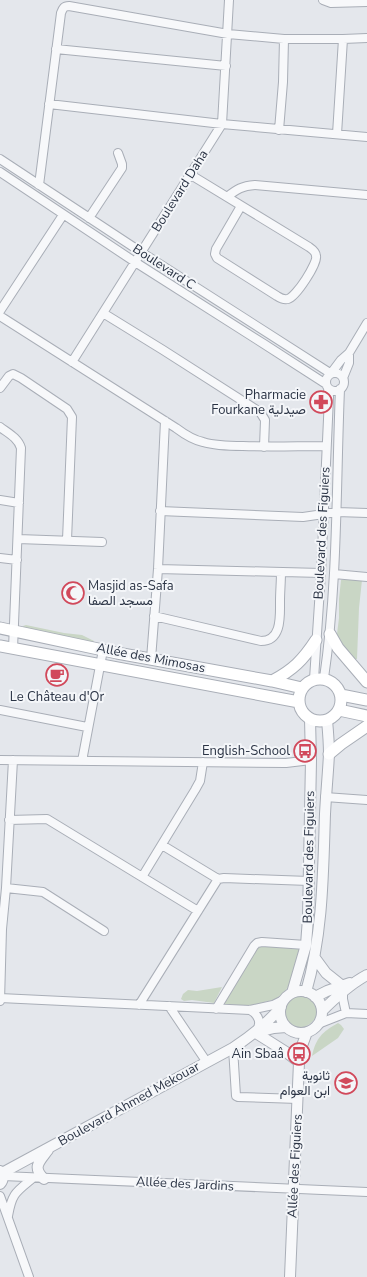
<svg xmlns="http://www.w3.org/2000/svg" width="367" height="1277" font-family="'Nunito Sans',Vazirmatn,sans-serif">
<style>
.green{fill:#c9d6c5}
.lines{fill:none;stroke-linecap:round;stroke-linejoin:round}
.minor-casing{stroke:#a9aeb7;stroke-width:10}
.tertiary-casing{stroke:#a9aeb7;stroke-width:12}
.secondary-casing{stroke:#a9aeb7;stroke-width:13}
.minor{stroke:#f7f8fa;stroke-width:8}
.tertiary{stroke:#f7f8fa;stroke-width:10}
.secondary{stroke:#fff;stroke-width:11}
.labels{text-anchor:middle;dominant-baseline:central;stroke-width:4;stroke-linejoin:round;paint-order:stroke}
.street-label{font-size:13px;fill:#2b3445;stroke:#f4f6f9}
.poi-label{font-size:13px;fill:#2b3445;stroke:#f4f6f9;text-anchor:end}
</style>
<rect width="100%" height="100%" fill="#e4e7ec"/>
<path class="green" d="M349 579 362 580 359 608 357 659H354L340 644 337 634 339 618V599L341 580Z
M26 625 64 633 82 635 94 641 93 643 25 631 23 626Z
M258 945 300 948 292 982 285 991 276 999 249 1006 223 1004Z
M222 987 214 1003 192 1000 184 1001 181 999 183 994 188 990 197 991Z
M304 994C325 998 321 1024 300 1028L290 1024 284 1016C286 1001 290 997 304 994Z
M338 1023 341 1025 344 1029 338 1038 312 1056C316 1038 322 1032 338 1023Z"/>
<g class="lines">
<g class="minor-casing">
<path id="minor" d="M323 0 331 3 367 2
M56 49 226 66
M49 104 222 124 367 137
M279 130 283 82 284 39
M337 134 343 39
M0 159 141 252 330 373
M0 172 135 262 264 344 326 384
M191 175 309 247C312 249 316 252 316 256 318 263 296 297 288 299 284 300 280 298 277 296L217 258 215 254 216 249 241 206
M39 185 61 13C63 8 64 6 69 6L228 34 284 39H343L367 38
M227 197C237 189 242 186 255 185L367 195
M89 218 122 168V164L118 153
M0 311 63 215
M103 313 163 350 260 412 265 420 264 447
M0 316 176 428C184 434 193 440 203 442 216 446 230 446 243 446 270 447 298 446 326 446
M72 362 222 124 229 0
M332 372 341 360 349 353 367 323
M326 382a9 9 0 1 1 18 0a9 9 0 1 1-18 0Z
M343 378 349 363V353
M0 388 9 376 13 374 21 378 67 409 72 417 67 540
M0 427C8 433 18 438 21 448L13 649
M0 500 19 503
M160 511 303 517 337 512 367 513
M18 539 102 542
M0 558 17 560
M158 569 321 573
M334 574 367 577
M154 616 261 641C282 641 280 616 280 601 280 592 281 582 281 572
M151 659 158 569 165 421
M324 678C338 583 336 485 340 389
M314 679 321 573 329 397 328 388
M0 710 87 727
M0 760 286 763 311 760
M82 761 103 650
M325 797 367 800
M9 820 47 819 198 911
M162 845 218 879
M142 877 195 790 200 781 203 762
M6 888 43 892 104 931
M343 991V999L346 1013
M0 998 250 1010 273 1005 285 999
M0 1001 2 929 6 888 13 760
M139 1005 218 879 224 878 309 881
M169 1006 206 1061
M216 1009 254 946 257 943 262 942 306 945
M250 1010C259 1015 262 1023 256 1032
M318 1024 346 1013 367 1014
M233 1048 236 1096 238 1097 298 1099
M3 1176 367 1192
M0 1196 29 1277
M8 1216C12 1193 16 1192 33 1178"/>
</g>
<g class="tertiary-casing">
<path id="tertiary" d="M315 958 326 973 341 985
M280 1012a21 21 0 1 1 42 0a21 21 0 1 1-42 0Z
M306 992C323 933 323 875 325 814 326 794 328 774 329 754 329 742 328 731 327 720
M292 993 306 945 308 918 311 760 310 719
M315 997 327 991 350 983
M322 1011C336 997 350 984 367 975
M258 1032 274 1028 286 1027
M256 1033 286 1052 299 1062
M0 1171C3 1175 4 1180 0 1184
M2 1173 233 1048C251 1036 267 1024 281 1007
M44 1179C32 1167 39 1162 48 1150
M290 1277 299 1062V1054L307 1032"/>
</g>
<g class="secondary-casing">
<path id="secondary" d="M0 628 117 653 272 681 302 688
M330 634 338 648 367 682
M0 646 299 702
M299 700a21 21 0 1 1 42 0a21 21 0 1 1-42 0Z
M272 681C293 670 303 660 316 640
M341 695 367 700
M339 710 367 716
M329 754 341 744 367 726"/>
</g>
<use href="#minor" class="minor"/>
<use href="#tertiary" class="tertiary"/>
<use href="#secondary" class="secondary"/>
</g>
<defs>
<g id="pharmacy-ring" transform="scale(1.15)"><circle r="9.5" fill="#f4f6f9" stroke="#d1495b" stroke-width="1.5"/><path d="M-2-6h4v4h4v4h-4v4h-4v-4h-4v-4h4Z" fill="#d1495b"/></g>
<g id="mosque-ring" transform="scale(1.15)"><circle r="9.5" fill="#f4f6f9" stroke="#d1495b" stroke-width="1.5"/><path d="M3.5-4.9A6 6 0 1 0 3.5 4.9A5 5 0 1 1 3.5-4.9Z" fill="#d1495b"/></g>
<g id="cafe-ring" transform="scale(1.15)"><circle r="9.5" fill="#f4f6f9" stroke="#d1495b" stroke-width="1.5"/><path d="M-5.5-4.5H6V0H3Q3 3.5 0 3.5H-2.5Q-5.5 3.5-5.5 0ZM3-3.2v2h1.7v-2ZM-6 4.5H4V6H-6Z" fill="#d1495b"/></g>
<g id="bus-ring" transform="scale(1.15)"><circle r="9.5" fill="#f4f6f9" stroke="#d1495b" stroke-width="1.5"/><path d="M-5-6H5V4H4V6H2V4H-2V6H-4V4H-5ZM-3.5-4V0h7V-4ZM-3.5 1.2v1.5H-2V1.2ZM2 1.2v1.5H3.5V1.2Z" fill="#d1495b"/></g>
<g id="school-ring" transform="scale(1.15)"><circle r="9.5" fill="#f4f6f9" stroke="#d1495b" stroke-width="1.5"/><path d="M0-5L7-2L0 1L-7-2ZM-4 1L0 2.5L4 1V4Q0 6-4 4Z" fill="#d1495b"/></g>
</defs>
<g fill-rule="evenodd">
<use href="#pharmacy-ring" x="321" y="402"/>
<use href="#mosque-ring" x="73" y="593"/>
<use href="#cafe-ring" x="57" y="675"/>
<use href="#bus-ring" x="305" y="751"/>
<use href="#bus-ring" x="299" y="1054"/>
<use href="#school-ring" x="346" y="1083"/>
</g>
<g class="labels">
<g class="street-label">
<text transform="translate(180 191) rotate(-58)">Boulevard Daha</text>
<text transform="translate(164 267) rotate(33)">Boulevard C</text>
<text transform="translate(322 533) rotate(-87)">Boulevard des Figuiers</text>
<text transform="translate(151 658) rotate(11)">Allée des Mimosas</text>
<text transform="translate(309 857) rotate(-89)">Boulevard des Figuiers</text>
<text transform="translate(129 1104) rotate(-29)">Boulevard Ahmed Mekouar</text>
<text transform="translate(295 1166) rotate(-87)">Allée des Figuiers</text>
<text transform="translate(185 1184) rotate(3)">Allée des Jardins</text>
</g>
<g class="poi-label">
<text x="306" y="395">Pharmacie<tspan x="306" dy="15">Fourkane صيدلية</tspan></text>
<text x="88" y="586" text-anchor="start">Masjid as-Safa<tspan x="88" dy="15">مسجد الصفا</tspan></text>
<text x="57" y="697" text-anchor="middle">Le Château d'Or</text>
<text x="290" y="751">English-School</text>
<text x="284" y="1054">Ain Sbaâ</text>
<text x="330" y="1076">ثانوية<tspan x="330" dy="15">ابن العوام</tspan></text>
</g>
</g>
</svg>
